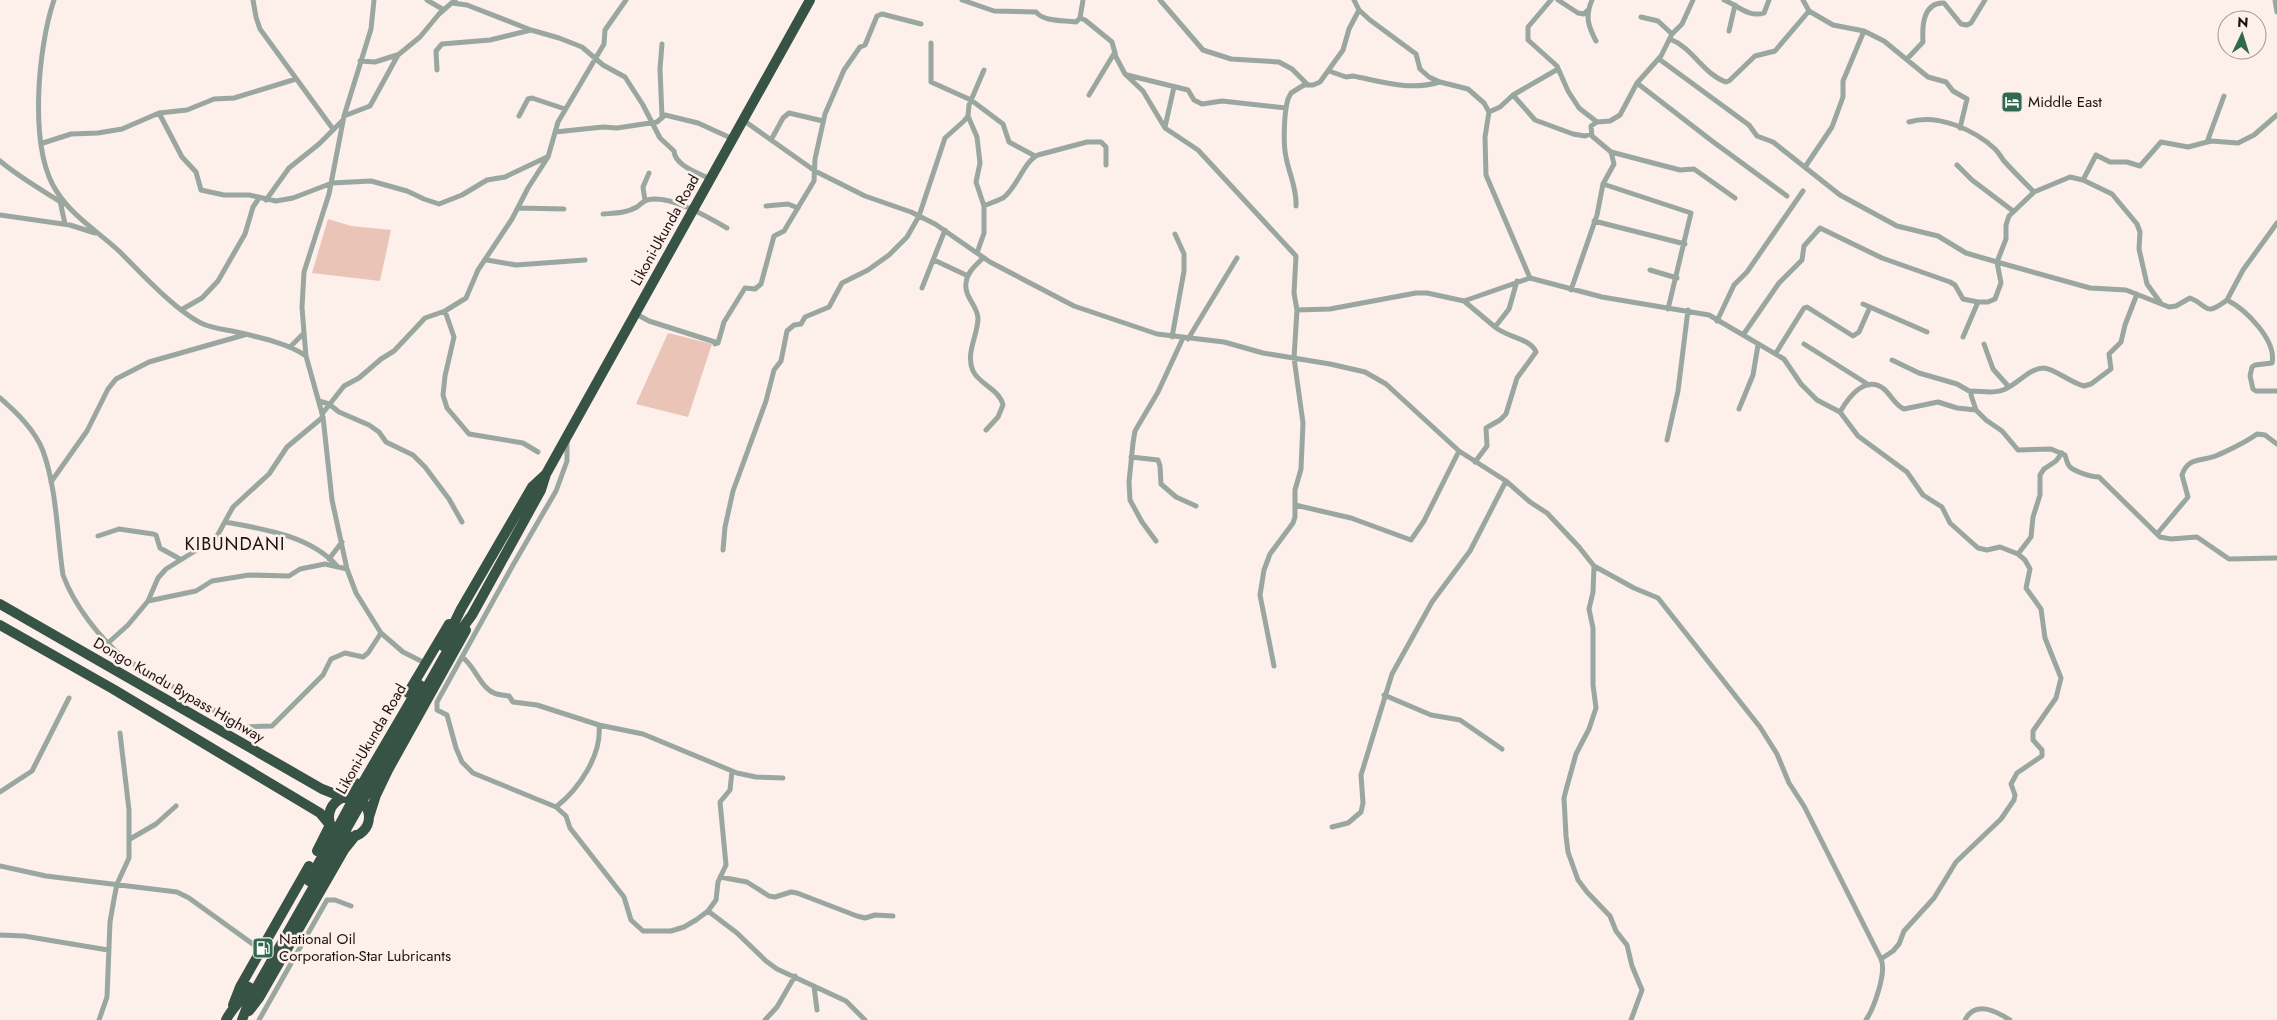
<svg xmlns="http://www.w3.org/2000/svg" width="2277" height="1020" font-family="Jost,sans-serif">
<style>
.green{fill:#ebc4b8}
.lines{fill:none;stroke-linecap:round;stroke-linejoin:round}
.street{stroke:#99a7a0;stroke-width:5}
.highway{stroke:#365345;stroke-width:10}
.labels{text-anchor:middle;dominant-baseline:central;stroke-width:5;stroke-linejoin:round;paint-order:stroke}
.poi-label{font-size:15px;fill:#1e120f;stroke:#fdefea;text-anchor:start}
.street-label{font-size:15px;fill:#1e120f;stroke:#fdefea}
.quarter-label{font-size:18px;letter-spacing:1px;fill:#1e120f;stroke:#fdefea}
</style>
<rect width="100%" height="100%" fill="#fdefea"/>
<path class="green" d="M328 219 351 226 391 230 380 281 312 273Z
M668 333 712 344 688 417 636 404Z"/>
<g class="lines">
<path class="street" d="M54 0C38 47 28 149 57 192 74 218 99 232 120 252 141 273 177 312 203 324 212 328 222 329 232 331 254 336 289 343 306 356
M253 0 256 17 260 29 333 129
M374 0 371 29 344 116 329 194 304 272 302 307 304 333 306 356 323 417 332 500 347 569 356 593 381 633 403 652 425 663
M427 0 444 10
M962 0 994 11 1036 12C1044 22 1063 20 1076 22L1080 18 1085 20 1112 42 1116 57 1125 74 1143 91 1165 128 1198 150 1296 256 1294 293 1297 310 1294 358 1303 423 1301 469 1295 490V517L1293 523 1270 554 1264 570 1260 595 1274 666
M1160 0 1203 50 1231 59 1279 62 1292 69 1308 85
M1354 0 1359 10 1370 20 1416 54 1420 69 1429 77 1440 82 1468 89 1484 103 1489 112 1485 137 1486 175 1530 278
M1551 0 1528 27V40L1557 66 1568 91 1579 108 1597 122 1610 121 1620 115 1637 83 1661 56 1672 34 1682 24 1693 0
M1558 0 1578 13 1584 14 1588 10
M1592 0C1585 16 1588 26 1596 41
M1724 0C1737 5 1749 18 1764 13L1769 0
M1803 0 1809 11 1833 25 1864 31 1884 41 1928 77 1946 82 1953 91 1967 99 1960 128
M2275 0 2277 12
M452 3 467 5 531 30
M1641 17 1658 21 1672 34
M1080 18 1083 0
M1729 31 1735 5
M1670 39C1693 48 1703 74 1726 82L1729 81 1755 56 1775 51 1809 11
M931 43V82L971 100 1003 124 1009 142 1035 156
M662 44 660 69 662 117
M1659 59 1749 125 1757 136 1773 142 1840 195 1897 226 1938 236 1966 253 1997 262 2006 239V225L2009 216 2034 192C2024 182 2014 172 2004 161 2001 157 1999 153 1995 149 1975 130 1937 113 1909 122
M1907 59 1923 42C1922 26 1923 2 1944 3L1961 24 1967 25 1971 23 1985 0
M360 61 375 62 397 55
M437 70 436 51 442 44 490 40 531 30 559 38 582 47 603 65 625 77 643 105 660 138 674 151C675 166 699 173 710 179
M1329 71 1346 77 1353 76C1384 82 1409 91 1440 82
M1127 75 1188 90 1194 100 1202 104 1222 101 1286 108
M1637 83 1712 141 1787 196
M1089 95 1115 52
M1513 95 1535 120 1573 134 1585 136 1591 134
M1489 112 1500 107 1513 95 1558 69
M159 113 182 157 196 172 201 190 224 195H249L276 201 293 198 332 183 371 181 407 191 424 199 439 204 462 195 487 180 505 177 547 157
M344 116 370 106 398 55 420 37 439 14 455 0
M519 116 528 99 532 98 565 109
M743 120 815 171 865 196 911 212 935 224 990 262 1074 306 1157 334 1224 342 1263 353 1330 364 1365 372 1386 384 1459 451 1506 481 1530 502 1547 513 1579 547 1594 566 1634 588 1658 598 1760 727 1777 754 1789 783 1804 806 1881 959C1887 972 1874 1008 1866 1020
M1165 127 1174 87
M555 132 603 127 617 128 657 122 665 115 698 123 733 139
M771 140 783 118 789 113 823 121
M2207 142 2224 96
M43 143 71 134 98 133 122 129 159 113 187 110 214 99 234 98 296 79
M1611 152 1680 170 1694 169 1735 198
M0 161C20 178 42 190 64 204
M1957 165 1972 180 2013 211
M1805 167 1832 127 1843 97V81L1864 31
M2083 180 2112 194 2137 224 2140 232 2139 249 2147 284 2160 302
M1603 184 1691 213 1668 309
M2034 192 2070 177 2083 180 2096 155 2110 162H2127L2140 166 2161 142 2188 147 2211 141 2238 143 2254 135 2277 115
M266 200 289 168 319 144 343 120
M60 201 65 224
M645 201 643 187 649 173
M766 206 788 204 798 208
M984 206C990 203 997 201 1003 198 1017 188 1024 161 1038 155L1087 142H1101L1106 147V165
M1296 206C1297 188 1289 174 1286 157 1283 144 1284 112 1288 99L1291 93 1304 85H1313L1320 82 1343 50 1349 29 1359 10
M519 208 564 209
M603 214C615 213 627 213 637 207 640 205 643 201 647 200 669 194 708 217 727 228
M0 215 70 225 95 233
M1594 221 1685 244
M2277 223 2243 270 2227 300C2245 309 2277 340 2272 363L2255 365 2252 367 2250 376 2253 389 2256 391H2277
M977 253 984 233V206L976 182 980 163 977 137 968 116 969 105 984 70
M983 258C976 265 967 272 966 283 964 297 977 305 978 318 978 335 965 354 973 371 980 385 999 389 1003 405L998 417 986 430
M487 260 516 265 585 260
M934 260 968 276
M1650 270 1677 278
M922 288 945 230
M1571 290 1597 215 1603 184 1614 164 1611 152 1592 136 1591 126 1597 122
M1464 301 1495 327
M1863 304 1927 332
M181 310 202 298 218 281 245 234 253 207 259 198
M1297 310 1330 309 1416 293H1427L1464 301 1530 278 1602 297 1709 315 1784 359 1801 384 1817 400 1840 412 1858 436 1907 472 1923 495 1942 507 1950 523 1978 548 1987 550 2000 547 2018 554 2025 560 2030 569 2026 588 2041 609 2045 638 2061 678 2056 698 2033 731V740L2042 750V756L2017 773 2011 784 2015 795 2014 800 2001 819 1956 862 1934 898 1904 931 1899 944 1893 951 1881 959
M445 311 454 337 445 376 443 395 447 408 469 434 523 443 538 452
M636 314 649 321 718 343
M1717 321 1734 285 1747 272 1803 191
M1743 335 1779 283 1802 260 1804 246 1820 228 1882 258 1950 282 1955 285 1963 299 1978 302
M1172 337 1184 271V254L1175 234
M1963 337 1978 302H1988L1995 299 2001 283 1997 262 2090 288 2126 290 2169 307 2176 306 2190 298C2209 305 2203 318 2227 300
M1188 339 1237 258
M715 344 718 343 724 322 745 288 755 289 761 284 774 236 784 231 814 181 815 159 825 114 844 70 860 47 865 45 877 16 882 14 921 24
M1804 344 1869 385
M1984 344 1993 369 2009 387
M291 346 304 333
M1776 353 1804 308 1807 307 1853 336 1859 332 1870 307
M1892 360 1919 373 1957 384 1971 392
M0 398C16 412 35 430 43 451 57 490 57 535 63 575 74 605 100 639 125 659L243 727 272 726 323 675 331 659 345 653 363 657 368 653 381 633
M319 401 329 404 339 412 369 425 379 432 386 442 413 455 425 467 449 499 462 522
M1739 409 1753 375 1758 345
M1976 410 1971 395 1972 391C1983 391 1992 394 2003 390 2017 385 2029 368 2044 368 2055 369 2071 383 2084 386L2091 384 2111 369 2109 354 2121 342 2125 325 2137 294
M1840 412C1848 398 1865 374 1884 389 1891 395 1895 405 1904 409L1938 402 1957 408 1976 410 1986 420 2002 431 2018 450 2051 449 2065 455C2066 458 2067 464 2070 467 2076 472 2091 477 2099 477L2160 537 2171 539 2197 537 2229 559 2277 558
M322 414 344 386 359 378 381 359 394 351 425 318 445 311 466 298 478 270 512 219 528 188 548 157 558 122 604 44 605 30 626 0
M1667 440 1678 391 1688 310
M567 442V461L556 491 513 565 437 702V710L447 715 456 748 462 762 473 773 556 807 566 816 570 828 624 897 631 920 643 931H671L684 927 696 920 708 911 716 900 718 882 726 865 720 802 730 790 732 771
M1131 457 1158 460 1160 466 1161 484 1176 497 1196 506
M1475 462 1487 446 1486 428 1500 420 1506 414 1517 378 1536 352C1530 338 1506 337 1495 327L1509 309 1517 281
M51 482 87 431 108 389 116 379 149 362 244 335
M1295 505 1351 518 1411 540 1424 521 1459 451
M225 522C264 529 311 536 338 567
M2157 534 2188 497 2182 475C2188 456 2203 462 2218 455 2231 449 2245 443 2257 434L2265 435 2277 444
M98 536 119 529 153 534 156 535 160 548 180 559
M1156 541 1142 522 1130 500 1129 482 1133 443 1135 431 1158 392 1183 338
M723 550 725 527 733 491 766 401 774 370 781 361 787 331 794 325 801 324 805 317 829 307 842 283 868 270 889 255 907 237 919 216 945 138 964 121 968 116
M2018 554 2031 537 2033 517 2040 495V475L2044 469 2056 461 2062 453
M329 559 342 542
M1594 566 1593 592 1589 609 1593 628V685L1596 708 1589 729 1576 754 1566 790 1564 798 1566 836 1568 852 1578 880 1587 892 1610 916 1616 931 1627 945 1632 966 1642 990 1631 1020
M148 601 158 578 166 569 216 538 233 507 269 474 287 447 323 417
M108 643 128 625 148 601 196 591 212 581 249 575 289 576 300 569 325 564 347 569
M462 657C475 666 480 687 494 693 498 695 504 695 509 696L513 702 537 705 599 725 643 734 737 773 756 777 783 778
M1384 695 1431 715 1460 720 1502 749
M0 792 32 771 69 698
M556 807C579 789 602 755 599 725
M1332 827 1348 823 1361 812 1363 803 1361 775 1392 674 1432 602 1470 551 1506 481
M130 839 156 824 176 806
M0 866 46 876 177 892 189 898 261 950
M720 877 747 882 769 896 775 897 791 892 797 893 857 916 865 918 875 915 893 916
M708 911 737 933 766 961 777 969 846 1001 865 1020
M0 935 24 936 108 950
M814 986 817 1010
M99 1020 107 997 110 922 114 899 117 884 129 858V810L120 733
M259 1020 327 900H335L351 906
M765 1020 777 1007 795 976
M1965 1020C1975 1000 1996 1011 2010 1020"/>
<path class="highway" d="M0 604 322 789 345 798 356 783
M0 625 113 689 320 813 330 825 317 851
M443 646 461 609 532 487 545 475
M408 693 449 624
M329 817a20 20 0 1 1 40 0a20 20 0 1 1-40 0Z
M369 817 376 795 388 770 466 630
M309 881 355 796 420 685
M233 1005 240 987 309 866
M249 1011 259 998 344 850 356 835
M226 1020C232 1008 243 999 249 987
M242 1020 250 999 453 641 472 615 541 490 546 474 810 0"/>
</g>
<defs>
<g id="hotel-square" transform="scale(1.125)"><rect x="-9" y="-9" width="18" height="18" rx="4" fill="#306950" stroke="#fdefea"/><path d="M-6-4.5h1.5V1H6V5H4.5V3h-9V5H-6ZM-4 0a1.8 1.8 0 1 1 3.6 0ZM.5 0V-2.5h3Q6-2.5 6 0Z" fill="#fff"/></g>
<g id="fuel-square" transform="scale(1.125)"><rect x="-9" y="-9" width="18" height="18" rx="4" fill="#306950" stroke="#fdefea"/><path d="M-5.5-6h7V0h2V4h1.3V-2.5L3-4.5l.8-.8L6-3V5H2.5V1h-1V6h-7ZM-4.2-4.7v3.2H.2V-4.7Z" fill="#fff"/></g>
</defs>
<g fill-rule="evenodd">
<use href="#hotel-square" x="2012" y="102"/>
<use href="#fuel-square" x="263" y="948"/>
</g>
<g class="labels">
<g class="poi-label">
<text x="2028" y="102">Middle East</text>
<text x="279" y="939">National Oil<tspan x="279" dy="17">Corporation-Star Lubricants</tspan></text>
</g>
<g class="street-label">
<text transform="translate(665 230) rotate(-61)">Likoni-Ukunda Road</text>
<text transform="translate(179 690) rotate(30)">Dongo Kundu Bypass Highway</text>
<text transform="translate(371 739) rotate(-60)">Likoni-Ukunda Road</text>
</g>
<g class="quarter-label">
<text x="235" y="544">KIBUNDANI</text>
</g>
</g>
<g transform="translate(2242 35) rotate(4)"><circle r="24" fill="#fdefea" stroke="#a49792"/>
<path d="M0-4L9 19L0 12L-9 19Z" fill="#306950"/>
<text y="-8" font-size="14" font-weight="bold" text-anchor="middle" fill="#1e120f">N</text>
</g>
</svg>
